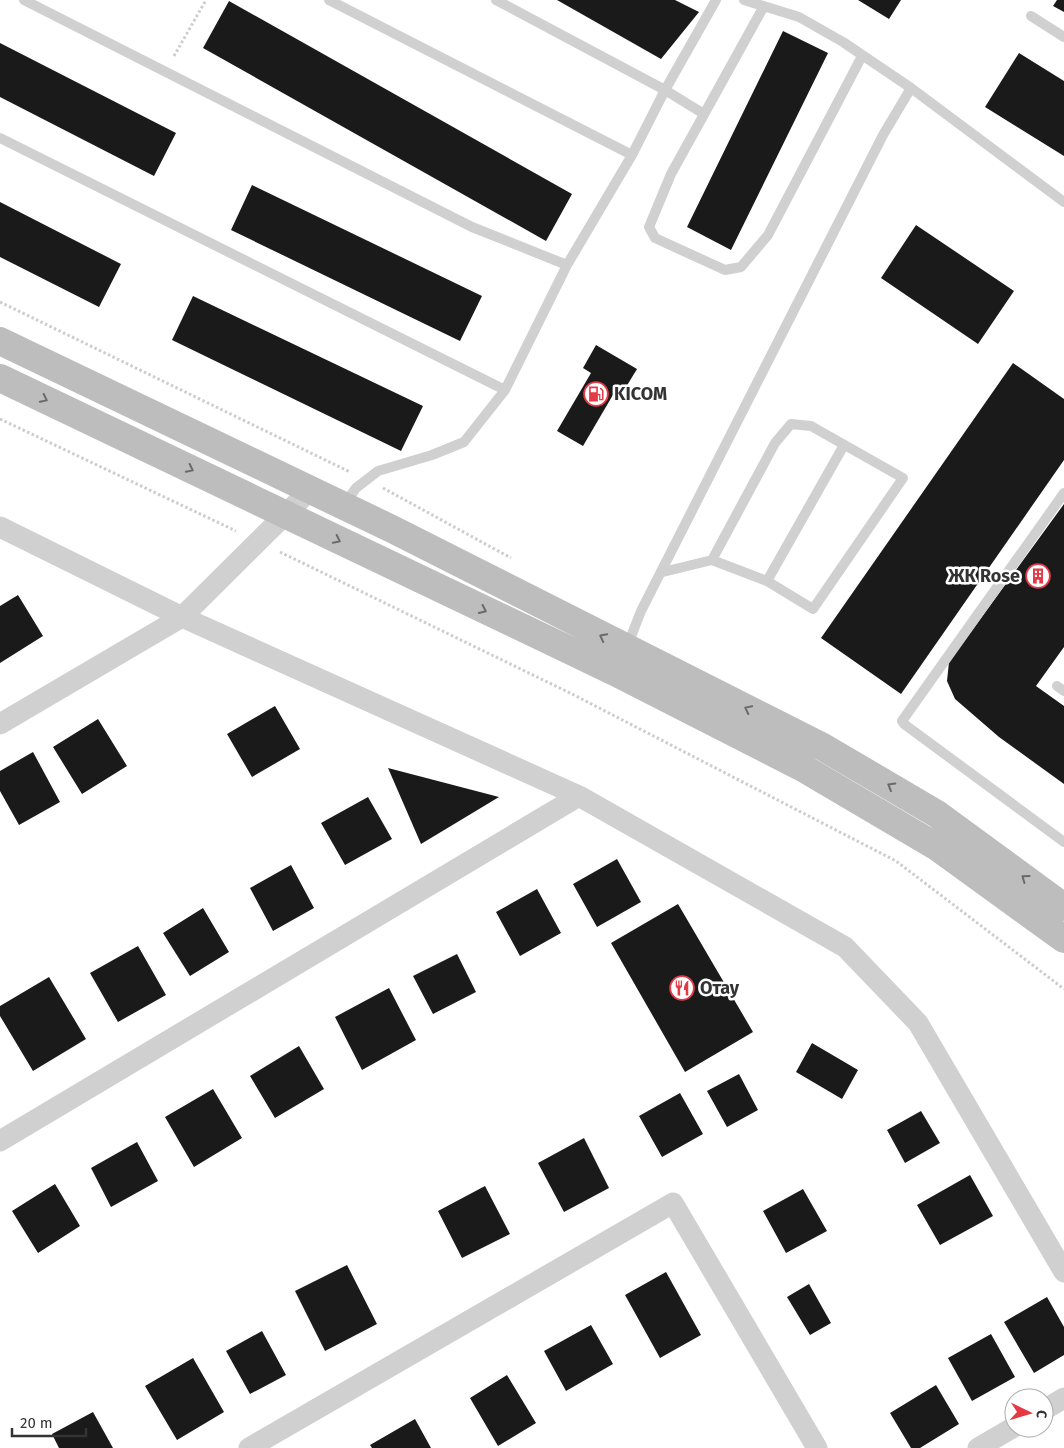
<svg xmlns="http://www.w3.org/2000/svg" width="1064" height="1448" font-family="'Fira Sans',sans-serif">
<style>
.building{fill:#1a1a1a}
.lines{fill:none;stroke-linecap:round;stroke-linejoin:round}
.path{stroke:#cdcdcd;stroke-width:3;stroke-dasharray:2.5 2.5;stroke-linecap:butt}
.service{stroke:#d0d0d0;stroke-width:10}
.minor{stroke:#d0d0d0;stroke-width:21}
.secondary{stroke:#bdbdbd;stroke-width:28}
.oneway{stroke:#6a6a6a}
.labels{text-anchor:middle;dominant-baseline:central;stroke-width:5;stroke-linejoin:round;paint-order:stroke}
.poi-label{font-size:18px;font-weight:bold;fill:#333;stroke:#fff;text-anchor:start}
</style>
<rect width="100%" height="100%" fill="#fff"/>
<path class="building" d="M557 0H675L699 12 661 59Z
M858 0H901L889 19Z
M1057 0H1064V12L1053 6Z
M229 1 572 194 546 241 203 48Z
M783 31 828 53 731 250 687 227Z
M0 43 176 133 154 176 0 97Z
M1019 53 1064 81V156L985 107Z
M252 185 482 296 460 341 231 230Z
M0 202 121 264 99 307 0 257Z
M916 225 1014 291 978 344 881 278Z
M193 296 423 406 401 451 172 340Z
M596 345 637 369 623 392 617 388 583 446 557 431 591 373 583 368Z
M1013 363 1064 399V460L901 694 821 638Z
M1064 504V647L1036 686 1064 706V784L999 737 955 699 947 681 949 662Z
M18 595 43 636 0 663V606Z
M275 706 300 749 252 777 227 734Z
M98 719 127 766 82 794 53 747Z
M33 752 60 802 19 825 0 791V771Z
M388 768 499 797 421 844Z
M368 797 392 839 345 865 321 823Z
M617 859 641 902 597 927 573 884Z
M291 865 314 908 273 931 250 888Z
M537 889 561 933 520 956 496 912Z
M678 904 753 1032 685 1072 611 943Z
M203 908 229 952 190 976 163 933Z
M138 946 166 995 118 1022 90 973Z
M457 954 476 992 433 1014 413 976Z
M49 977 86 1039 33 1071 0 1016V1006Z
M389 988 416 1040 362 1070 335 1017Z
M812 1043 858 1070 842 1099 796 1072Z
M299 1046 324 1089 275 1118 250 1076Z
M739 1074 758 1110 727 1127 707 1091Z
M213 1089 242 1138 194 1167 165 1117Z
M680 1093 703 1134 662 1157 639 1116Z
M921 1111 940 1143 905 1163 887 1130Z
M584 1138 609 1188 564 1212 538 1163Z
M137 1142 158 1181 111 1207 91 1168Z
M970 1175 993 1216 940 1245 917 1205Z
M55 1184 80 1226 38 1253 12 1211Z
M485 1186 510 1234 462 1258 438 1211Z
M803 1189 827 1231 786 1253 763 1211Z
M347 1265 377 1324 325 1351 295 1291Z
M666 1272 701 1335 660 1358 625 1295Z
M809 1284 831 1323 810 1335 787 1297Z
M1047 1297 1064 1327V1355L1034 1373 1004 1322Z
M591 1325 613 1364 566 1391 544 1351Z
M262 1331 286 1375 250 1394 226 1351Z
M991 1334 1015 1377 972 1401 948 1358Z
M193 1358 224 1412 177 1440 145 1386Z
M507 1375 536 1423 498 1446 470 1398Z
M936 1385 959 1424 920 1448H911L890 1413Z
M93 1412 113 1448H59L52 1434Z
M415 1419 431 1448H372L370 1445Z"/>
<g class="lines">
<path class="path" d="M174 56 206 0
M0 302 350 472
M0 419 236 531
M383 488 511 558
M280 552 572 694 896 861 1064 989"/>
<path class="service" d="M24 0 472 227 567 265
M329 0 632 155
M496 0 665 90 704 114
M744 0 799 17 843 42 911 88
M764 6 671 174 649 227 655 238 725 270 741 267 768 235 862 56
M1031 16 1064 37
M0 138 505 390
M1064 493 902 721 904 724 1064 842
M344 505 356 488 378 471 432 455 464 442 505 390 567 265 632 155 665 90 716 0
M663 572 712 560 767 581 813 609 903 478 811 426 791 424 775 443 712 560
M767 581 844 445
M627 647 641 611 883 135 911 88 1064 202
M1057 686 1064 691"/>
<path class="minor" d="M0 527 182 617 579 796 845 947 918 1023 1064 1272
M0 724 182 617 310 490
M0 1141 579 796
M1044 1410 1064 1398
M249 1448 673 1203 817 1448
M978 1448 1014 1427"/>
<path class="secondary" d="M0 341 394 530 823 747 937 814 1064 907
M0 378 615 672 803 768 937 847 1064 939"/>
</g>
<defs><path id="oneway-chevron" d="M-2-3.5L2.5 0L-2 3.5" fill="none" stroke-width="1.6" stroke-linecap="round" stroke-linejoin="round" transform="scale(1.25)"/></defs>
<g class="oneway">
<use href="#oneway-chevron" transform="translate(44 399) rotate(26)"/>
<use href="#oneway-chevron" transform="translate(190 469) rotate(26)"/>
<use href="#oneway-chevron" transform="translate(337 540) rotate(26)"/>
<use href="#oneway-chevron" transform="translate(483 610) rotate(25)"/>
<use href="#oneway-chevron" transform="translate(603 637) rotate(-153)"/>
<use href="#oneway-chevron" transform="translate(748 709) rotate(-154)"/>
<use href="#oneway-chevron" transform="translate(891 786) rotate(-150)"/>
<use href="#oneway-chevron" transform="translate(1025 878) rotate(-144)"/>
</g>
<defs>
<g id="fuel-ring" transform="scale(1.25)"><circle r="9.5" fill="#fff" stroke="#e63946" stroke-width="1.5"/><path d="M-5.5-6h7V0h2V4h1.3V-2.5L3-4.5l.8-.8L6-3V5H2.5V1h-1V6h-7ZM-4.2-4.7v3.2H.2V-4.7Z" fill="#e63946"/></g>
<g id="building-ring" transform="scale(1.25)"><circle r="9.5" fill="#fff" stroke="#e63946" stroke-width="1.5"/><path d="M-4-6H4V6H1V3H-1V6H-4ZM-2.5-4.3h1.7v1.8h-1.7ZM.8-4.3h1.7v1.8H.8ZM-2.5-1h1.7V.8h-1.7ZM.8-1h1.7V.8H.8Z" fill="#e63946"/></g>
<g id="restaurant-ring" transform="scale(1.25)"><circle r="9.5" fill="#fff" stroke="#e63946" stroke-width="1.5"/><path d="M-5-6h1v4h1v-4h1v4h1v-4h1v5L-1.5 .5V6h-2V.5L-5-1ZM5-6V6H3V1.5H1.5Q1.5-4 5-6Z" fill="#e63946"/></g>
</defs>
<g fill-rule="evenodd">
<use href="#fuel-ring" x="596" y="394"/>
<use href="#building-ring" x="1038" y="576"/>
<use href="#restaurant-ring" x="682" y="988"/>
</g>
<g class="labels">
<g class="poi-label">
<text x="614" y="394">KICOM</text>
<text x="1020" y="576" text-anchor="end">ЖК Rose</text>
<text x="700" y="988">Отау</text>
</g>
</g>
<g transform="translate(1029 1413) rotate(95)"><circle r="24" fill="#ffffff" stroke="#adadad"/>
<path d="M0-4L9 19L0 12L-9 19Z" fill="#e63946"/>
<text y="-8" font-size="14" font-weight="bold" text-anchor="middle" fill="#333333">С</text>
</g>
<path d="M12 1428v8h74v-8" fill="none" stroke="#333333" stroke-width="2.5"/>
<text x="20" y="1428" font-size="15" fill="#333333" stroke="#ffffff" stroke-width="4" paint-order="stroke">20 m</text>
</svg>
